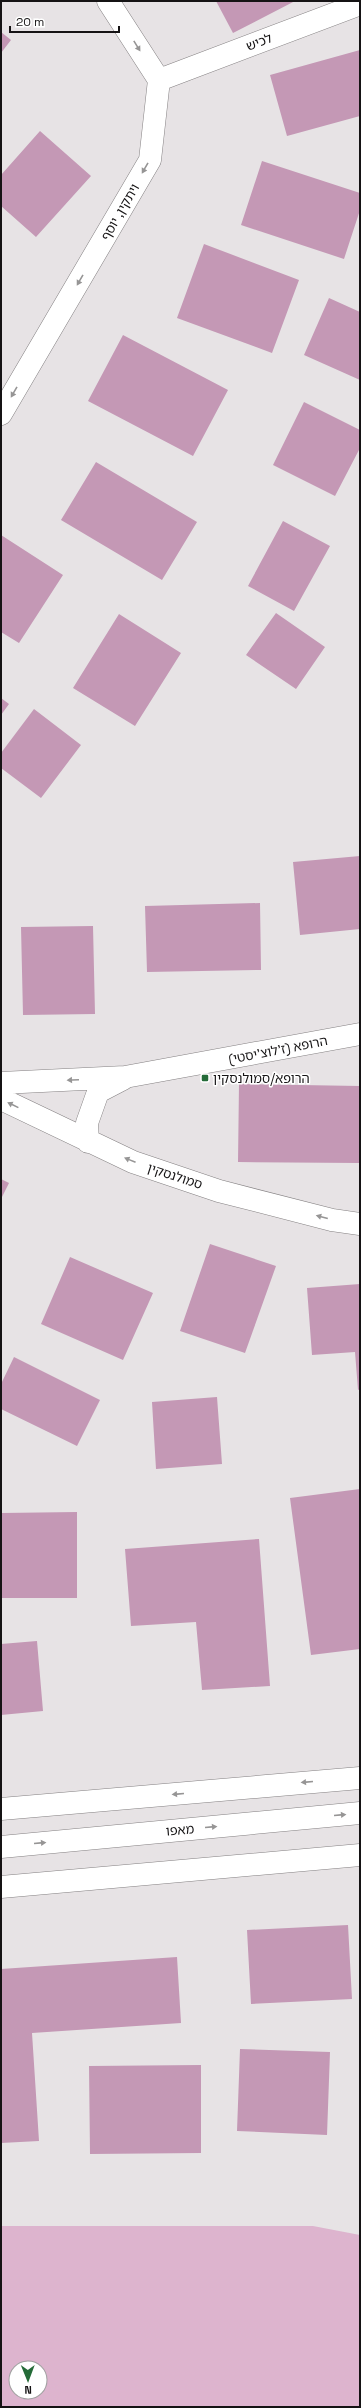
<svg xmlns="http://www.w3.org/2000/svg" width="361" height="2408" font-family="'Space Grotesk','Noto Sans Hebrew',sans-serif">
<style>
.green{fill:#ddb4ce;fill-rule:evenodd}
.building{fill:#c498b5}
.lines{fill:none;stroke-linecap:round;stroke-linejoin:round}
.minor-casing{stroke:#848082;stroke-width:23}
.minor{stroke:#fff;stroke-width:22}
.oneway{fill:#969595}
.poi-dot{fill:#246b38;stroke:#fff;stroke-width:1.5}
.labels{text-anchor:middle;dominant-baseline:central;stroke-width:3;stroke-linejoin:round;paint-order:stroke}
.street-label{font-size:13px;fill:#151314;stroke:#fff}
.poi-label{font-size:13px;fill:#151314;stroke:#fff;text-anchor:start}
</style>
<rect width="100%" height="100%" fill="#e7e3e5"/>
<path class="green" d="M1 2226H313L360 2235V2407H1ZM16 2368H40V2392H16Z"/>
<path class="building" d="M216 1H295L233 33Z
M1 32 11 40 1 53Z
M360 50V116L287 136 270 75Z
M40 131 91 176 36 237 1 206V175Z
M262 161 360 193V210L344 259 241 225Z
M204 244 299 280 272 353 177 318Z
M329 298 360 312V380L304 355Z
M123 335 228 390 193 456 88 401Z
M304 402 360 430V448L335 496 273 465Z
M96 462 197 522 162 580 61 520Z
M283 521 330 546 294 611 248 586Z
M1 535 63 575 19 643 1 632Z
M276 613 325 647 296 689 246 655Z
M119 614 181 653 135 726 73 688Z
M1 698 9 704 1 715Z
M34 709 81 745 41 798 1 768V753Z
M360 856V929L300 935 293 862Z
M260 903 261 970 147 972 145 906Z
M93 926 95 1014 23 1015 21 927Z
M239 1084 360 1086V1163L238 1162Z
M1 1179 9 1183 1 1199Z
M210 1244 276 1266 245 1353 180 1331Z
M70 1257 153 1293 123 1360 41 1324Z
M360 1284V1389L358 1390 355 1352 312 1355 307 1288Z
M14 1357 100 1400 77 1446 1 1409V1384Z
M217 1397 222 1464 156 1469 152 1402Z
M360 1489V1649L311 1655 290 1498Z
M77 1512V1598H1V1513Z
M259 1539 270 1686 202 1690 196 1622 131 1626 125 1549Z
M37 1641 43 1711 1 1715V1644Z
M348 1925 352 1999 251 2004 247 1930Z
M177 1957 181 2023 32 2033 39 2141 1 2143V1969Z
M240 2049 330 2052 327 2135 237 2131Z
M201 2065V2153L90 2154 89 2066Z"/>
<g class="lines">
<g class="minor-casing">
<path id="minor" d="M159 80 360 4
M1 414 150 160 159 80 108 1
M1 1083 125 1077 360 1034
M1 1099 133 1162 219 1191 332 1220 360 1224
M88 1142 87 1123 98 1092 123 1079
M1 1809 360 1778
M1 1847 360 1813
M1 1887 360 1855"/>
</g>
<use href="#minor" class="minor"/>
</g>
<defs><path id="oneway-solid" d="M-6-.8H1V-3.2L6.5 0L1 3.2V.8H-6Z"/></defs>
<g class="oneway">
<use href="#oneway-solid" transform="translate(137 46) rotate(58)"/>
<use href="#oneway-solid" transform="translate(145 168) rotate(120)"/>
<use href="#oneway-solid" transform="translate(80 280) rotate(120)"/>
<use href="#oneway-solid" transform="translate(14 392) rotate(120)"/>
<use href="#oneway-solid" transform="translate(73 1080) rotate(177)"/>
<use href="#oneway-solid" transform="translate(13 1105) rotate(-154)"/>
<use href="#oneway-solid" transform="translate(130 1160) rotate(-158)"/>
<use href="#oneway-solid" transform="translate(322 1217) rotate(-165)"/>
<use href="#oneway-solid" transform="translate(307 1782) rotate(175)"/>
<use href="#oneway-solid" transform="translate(178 1794) rotate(175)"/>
<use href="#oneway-solid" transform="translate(340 1815) rotate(-5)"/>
<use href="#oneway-solid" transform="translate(211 1827) rotate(-5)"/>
<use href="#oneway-solid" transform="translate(40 1843) rotate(-5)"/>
</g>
<rect class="poi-dot" x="201" y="1074" width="8" height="8" rx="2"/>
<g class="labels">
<g class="street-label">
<text transform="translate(259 42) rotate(-21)">לכיש</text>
<text transform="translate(120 212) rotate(-60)">ויתקין, יוסף</text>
<text transform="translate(278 1050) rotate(-11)">הרופא (ז'לוצ'יסטי)</text>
<text transform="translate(175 1176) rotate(18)">סמולנסקין</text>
<text transform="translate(180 1830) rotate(-5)">מאפו</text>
</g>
<g class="poi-label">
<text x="213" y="1078">הרופא/סמולנסקין</text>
</g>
</g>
<rect width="361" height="2408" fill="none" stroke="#151314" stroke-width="4"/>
<g transform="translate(28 2380) rotate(179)"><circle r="19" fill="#ffffff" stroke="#a1a1a1"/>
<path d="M0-3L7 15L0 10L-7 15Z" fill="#246b38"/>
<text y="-6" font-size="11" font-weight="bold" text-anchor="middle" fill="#151314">N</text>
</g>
<path d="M10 26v6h109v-6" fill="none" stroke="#151314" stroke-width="2"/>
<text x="16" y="26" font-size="12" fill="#151314" stroke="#ffffff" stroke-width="3" paint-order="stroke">20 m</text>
</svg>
